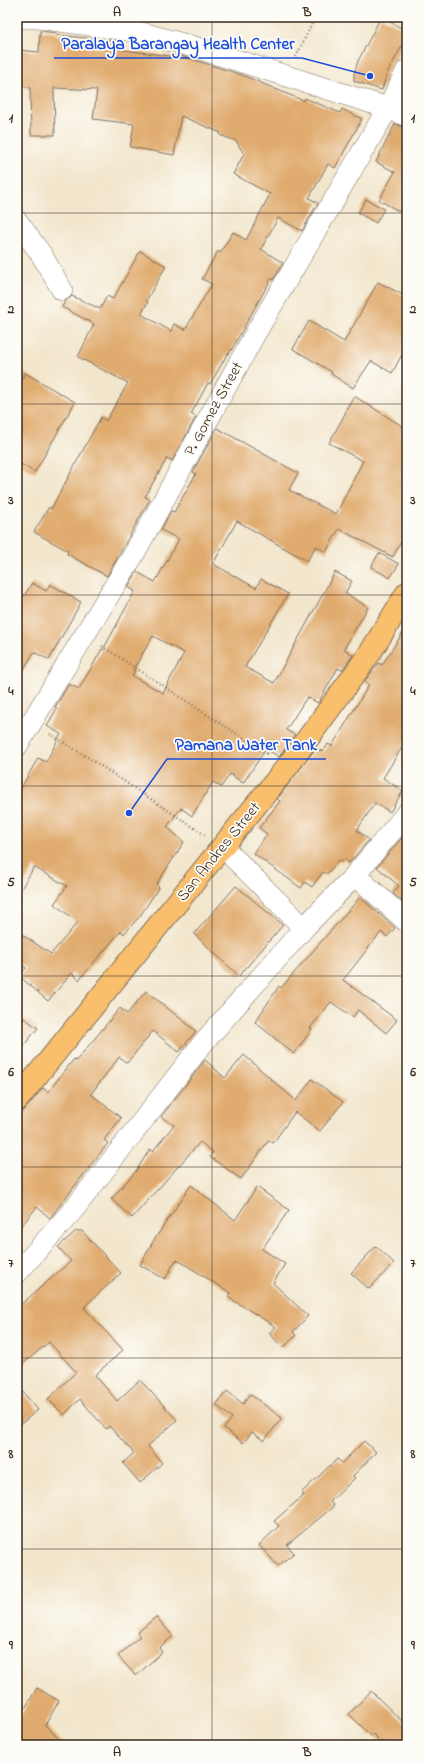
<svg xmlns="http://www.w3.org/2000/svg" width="424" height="1762" font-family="'Indie Flower',sans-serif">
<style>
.building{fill:#e0ab6e;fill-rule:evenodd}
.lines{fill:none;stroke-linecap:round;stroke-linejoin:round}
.street-casing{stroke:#7b6c5b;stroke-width:22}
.primary-casing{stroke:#7b6c5b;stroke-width:24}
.path{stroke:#7b6c5b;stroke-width:2.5;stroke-dasharray:1 3;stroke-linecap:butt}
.street{stroke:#fff;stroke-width:21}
.primary{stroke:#f9bf6d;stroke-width:22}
.grid{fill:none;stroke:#3b2a1e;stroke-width:1;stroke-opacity:0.55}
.labels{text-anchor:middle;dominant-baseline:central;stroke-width:3.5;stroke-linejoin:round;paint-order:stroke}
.street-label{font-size:16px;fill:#3b2a1e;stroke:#fdfcf7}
.leader{fill:none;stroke:#1d4ed8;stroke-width:1.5}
.callout-dot{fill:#1d4ed8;stroke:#fdfcf7;stroke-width:1.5}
.callout-label{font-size:17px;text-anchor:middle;font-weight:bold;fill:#1d4ed8;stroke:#fdfcf7;stroke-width:3.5;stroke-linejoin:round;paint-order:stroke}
.neatline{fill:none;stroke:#3b2a1e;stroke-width:1.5}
.grid-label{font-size:13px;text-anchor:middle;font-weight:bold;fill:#3b2a1e}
</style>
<rect width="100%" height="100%" fill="#fdfcf7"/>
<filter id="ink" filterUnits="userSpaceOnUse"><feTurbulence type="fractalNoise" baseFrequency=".025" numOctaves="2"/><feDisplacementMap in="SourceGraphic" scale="8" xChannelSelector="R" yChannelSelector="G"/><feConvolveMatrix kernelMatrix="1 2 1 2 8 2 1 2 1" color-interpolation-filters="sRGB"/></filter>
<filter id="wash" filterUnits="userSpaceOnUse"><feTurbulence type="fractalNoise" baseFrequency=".012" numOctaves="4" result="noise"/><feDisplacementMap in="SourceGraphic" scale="16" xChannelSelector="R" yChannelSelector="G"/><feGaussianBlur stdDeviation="0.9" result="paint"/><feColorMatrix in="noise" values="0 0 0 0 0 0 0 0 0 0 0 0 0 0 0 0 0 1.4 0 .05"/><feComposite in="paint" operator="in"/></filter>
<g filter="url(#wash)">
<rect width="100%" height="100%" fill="#f2e6cc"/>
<g id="blocks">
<path class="building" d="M381 17 407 31V37L387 73 382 90 354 81V74L358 61Z
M40 31 56 33V35L118 41 117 49 176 57V55L191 59 242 75 304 101 305 98 340 113 342 109 362 119 335 168 328 164 309 198 318 203 302 231 278 218 261 249 283 263 273 280 271 279 229 354 228 353 210 384 208 383 191 414 196 417 172 461 167 458 145 497 150 499 107 576 67 554 68 551 34 532 49 507 51 509 101 417 106 421 128 383 78 357 94 324 62 307 65 301 72 296 100 309 107 296 113 299 140 251 166 266 146 301 148 302 141 314 171 331 174 324 185 330 212 284 202 279 218 251 220 253 233 232 246 240 270 194 233 174 244 154 236 141 220 135 221 133 181 116 174 155 130 147 134 124 93 119 97 90 54 88 55 135H31L30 87 17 86V50L39 52Z
M395 124 407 128V216L379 200 395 172 376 162Z
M366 199 384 209 376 223 358 213Z
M378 282 407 297V345L392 373 371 361 353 388 331 374 332 372 293 349 309 321 344 342Z
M25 373 75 402 35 472 17 462V388Z
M354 396 407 429V530L393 557 339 529 326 552 316 546 307 561 237 521 213 564 256 588 261 579 288 594 245 667 274 683 335 572 352 581 345 593 368 607 344 649 353 655 342 670 338 668 318 703 307 697 286 730 295 735 279 757 266 749 243 783 230 774 221 787 213 782 192 816 181 808 167 827 184 842 156 885 159 887 140 916 124 934 121 931 79 980 72 973 48 1001 19 976 26 968 17 962V931L51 954 78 922 54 904 67 886 34 867 17 896V795L38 758 46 762 61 734 47 726 57 708 55 707 69 684 79 689 102 649 103 650 135 591 128 587 137 572 155 582 179 539 161 530 171 511 174 512 196 474 193 472 217 428 298 473 289 490 336 514 363 461 329 443 346 412 345 411ZM153 636 184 653 163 693 132 676 135 671 133 670Z
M379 553 399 564 390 578 371 567Z
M32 583 46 591 50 584 81 602 49 660 34 652 17 681V607Z
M407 626V739L383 778 403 791 390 812 375 803 357 830 369 840 349 863 344 859 342 862 339 860 327 874 323 872 312 887 305 882 301 888 253 853 267 834 259 828 280 801 277 799 316 748 323 752 328 744 332 746 369 685 364 682 379 663 382 665Z
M407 832V906L393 893 399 886 377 867Z
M236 886 283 925 239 976 194 934Z
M360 897 395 928 387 937 381 932 343 980 397 1020 386 1033 358 1010 353 1017 331 1002 310 1028 312 1029 294 1054 255 1022 279 986 281 988Z
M146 991 196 1031 179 1052 153 1031 127 1063 119 1057 91 1094 121 1118 104 1140 108 1143 50 1218 37 1207 17 1231V1112L22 1111 26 1108 43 1088 48 1092 74 1059 76 1061 120 1008 127 1014Z
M24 1018 38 1028 17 1054V1027Z
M244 1055 296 1101 312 1079 343 1102 320 1131 295 1112 273 1143 269 1140 241 1179 210 1157 213 1152 200 1142 132 1218 111 1199 136 1171 150 1149 153 1151 174 1125 161 1117 205 1060 225 1078Z
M191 1185 235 1220 257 1187 289 1210 262 1249 285 1264 273 1283 308 1316 293 1332 296 1335 283 1348 269 1333 276 1327 228 1297 231 1293 181 1262 176 1260 165 1279 140 1265 154 1240Z
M76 1231H82L121 1273 85 1306 86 1307 84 1308 123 1350 95 1375 117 1401 140 1380 177 1420 148 1446 162 1463 140 1483 123 1463 134 1453 109 1426 106 1429 80 1399 64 1415 48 1399 76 1372 49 1342 17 1369V1308L71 1261 58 1247Z
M376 1246 394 1263 369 1289 351 1273Z
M17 1385 38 1410 17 1427Z
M227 1391 243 1404 250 1394 282 1418 264 1441 252 1432 243 1443 224 1428 232 1418 216 1405Z
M364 1441 376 1452 353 1476 355 1478 330 1502 334 1506 287 1545 294 1553 278 1566 259 1545 279 1526 274 1521 304 1495 301 1493 337 1459 342 1463Z
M156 1617 173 1636 159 1648 162 1652 136 1676 118 1656 140 1636 137 1633Z
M37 1688 59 1701 45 1725 65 1745H17V1722Z
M371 1691 407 1726V1745H384L373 1734 371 1736 349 1714Z"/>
</g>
</g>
<g filter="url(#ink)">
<use href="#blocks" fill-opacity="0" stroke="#7b6c5b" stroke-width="1"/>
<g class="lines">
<g class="street-casing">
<path id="street" d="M17 18H37L134 31 194 47 388 108 407 116
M17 221 41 254 62 290
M17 746 134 554 255 334 388 108 407 70
M223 847 304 928
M355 875 407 922
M17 1273 74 1209 203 1043 304 928 355 875 407 813"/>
</g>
<g class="primary-casing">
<path id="primary" d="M17 1100 287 767 370 653 407 593"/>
</g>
<path class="path" d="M296 57 315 17
M102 646 269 755
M50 734 92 760 205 835"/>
<use href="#street" class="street"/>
<use href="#primary" class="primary"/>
</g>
</g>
<path class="grid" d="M212 17V1745M17 213H407M17 404H407M17 595H407M17 786H407M17 976H407M17 1167H407M17 1358H407M17 1549H407"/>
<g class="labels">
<g class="street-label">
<text transform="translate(214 409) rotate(-61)">P. Gomez Street</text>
<text transform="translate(219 852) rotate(-51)">San Andres Street</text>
</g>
</g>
<path class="leader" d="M370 76L302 58H54M129 813L167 759H326"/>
<g class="callout-dot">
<circle cx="370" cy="76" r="4"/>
<circle cx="129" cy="813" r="4"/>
</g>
<g class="callout-label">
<text x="178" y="49">Paralaya Barangay Health Center</text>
<text x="246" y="750">Pamana Water Tank</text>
</g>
<rect width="424" height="1762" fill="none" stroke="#fdfcf7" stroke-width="44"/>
<rect x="22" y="22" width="380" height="1718" class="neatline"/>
<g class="grid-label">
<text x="117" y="16">A</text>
<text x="307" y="16">B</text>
<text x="11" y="122">1</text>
<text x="413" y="122">1</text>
<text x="11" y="313">2</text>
<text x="413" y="313">2</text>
<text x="11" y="504">3</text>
<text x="413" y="504">3</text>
<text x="11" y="695">4</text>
<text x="413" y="695">4</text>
<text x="11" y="886">5</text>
<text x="413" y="886">5</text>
<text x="11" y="1076">6</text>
<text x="413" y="1076">6</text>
<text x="11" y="1267">7</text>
<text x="413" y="1267">7</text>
<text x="11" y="1458">8</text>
<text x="413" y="1458">8</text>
<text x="11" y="1649">9</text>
<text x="413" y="1649">9</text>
<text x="117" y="1756">A</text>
<text x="307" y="1756">B</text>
</g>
</svg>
